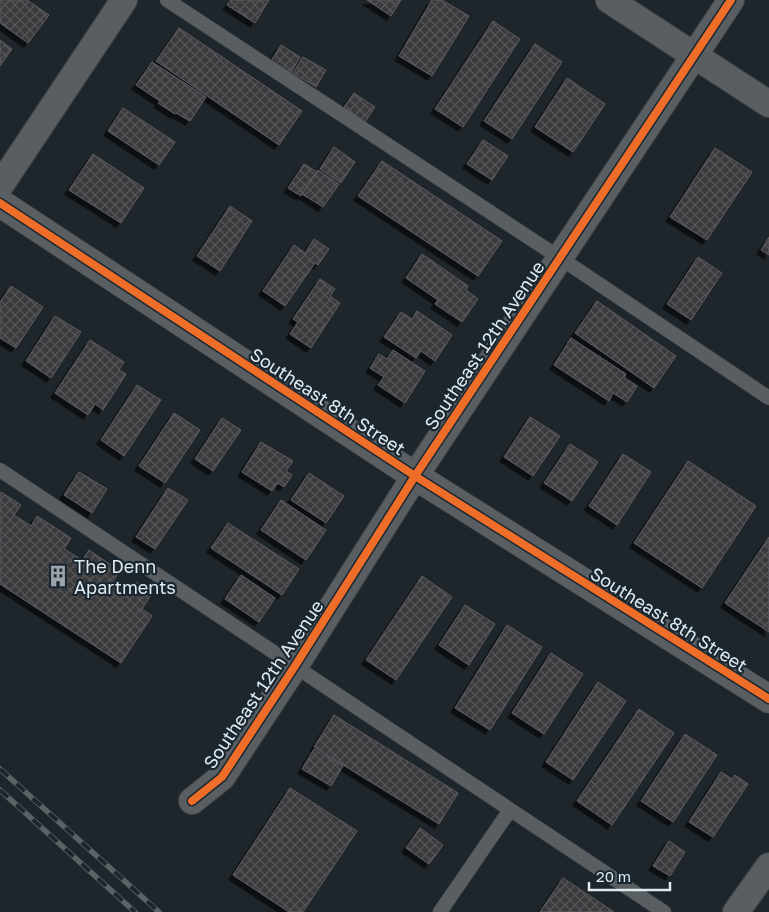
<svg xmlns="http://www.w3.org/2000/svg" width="769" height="912" font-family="'Golos Text',sans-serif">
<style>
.building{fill:url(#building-cross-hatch);stroke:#5d5c5f;filter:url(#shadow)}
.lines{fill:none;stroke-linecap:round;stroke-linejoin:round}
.lane-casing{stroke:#3d4347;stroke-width:15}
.street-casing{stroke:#3d4347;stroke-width:28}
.secondary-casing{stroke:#3d4347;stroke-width:29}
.lane{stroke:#585e62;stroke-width:14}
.street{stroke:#585e62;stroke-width:26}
.secondary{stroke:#585e62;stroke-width:28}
.rail-casing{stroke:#5b6266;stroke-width:5.5}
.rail{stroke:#1a2730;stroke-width:4;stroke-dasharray:11;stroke-linecap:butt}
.cycleway-casing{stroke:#1a2730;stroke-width:11}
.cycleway{stroke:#ee6e29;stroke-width:8}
.labels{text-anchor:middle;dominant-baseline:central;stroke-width:4.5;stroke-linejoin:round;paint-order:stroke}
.street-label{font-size:18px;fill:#e0e9ef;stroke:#1a2730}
.poi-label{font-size:18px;fill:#e0e9ef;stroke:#1a2730;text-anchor:start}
</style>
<defs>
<pattern id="building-cross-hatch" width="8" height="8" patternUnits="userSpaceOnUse" patternTransform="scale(1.25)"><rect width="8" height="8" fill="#3a3a3d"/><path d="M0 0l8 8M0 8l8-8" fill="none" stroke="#565659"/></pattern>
<filter id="shadow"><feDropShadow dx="-4.5" dy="4.5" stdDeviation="0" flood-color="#0009"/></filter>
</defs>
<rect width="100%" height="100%" fill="#1f262b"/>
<path class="building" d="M0 0H27L49 15 28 43 0 23Z
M231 0H269L255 23 227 5Z
M367 0H401L391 16Z
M432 0H442L469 16 432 76 399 56Z
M493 21 520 39 463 127 435 109Z
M179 28 302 111 279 145 156 61Z
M0 40 12 49 0 66Z
M535 44 562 62 512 139 484 121Z
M281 45 300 57 291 73 271 61Z
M303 57 326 70 316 87 293 73Z
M152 62 206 97 190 121 176 113 175 114 158 103 160 101 136 85Z
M567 78 605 104 573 152 535 127Z
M354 93 375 107 365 122 344 107Z
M123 108 175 142 159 165 108 131Z
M483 140 508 156 492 180 467 164Z
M334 147 355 162 341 183 320 169Z
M715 148 752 172 707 240 670 217Z
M93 154 144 188 121 223 69 190Z
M382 161 502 241 478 276 358 196Z
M304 164 317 172 301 196 288 188Z
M318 170 339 184 323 207 302 194Z
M230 206 252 221 220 271 197 256Z
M769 237V255L761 250Z
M314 239 329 249 318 265 315 263 285 306 263 291 294 245 305 253Z
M422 254 468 286 466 290 478 299 462 322 435 304 438 300 406 278Z
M698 257 722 273 691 320 667 304Z
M320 279 335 289 330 296 340 303 311 348 290 334 298 322 293 319Z
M11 286 43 307 16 348 0 338V302Z
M597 301 676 356 654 388 575 333Z
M417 311 452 335 435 361 421 351 416 358 384 337 401 312 412 319Z
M55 316 81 332 51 378 26 361Z
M571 338 626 374 624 378 637 386 627 402 613 393 609 401 554 365Z
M90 340 124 362 119 370 126 374 103 410 95 404 88 415 55 393Z
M393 350 425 371 405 403 378 385 384 377 370 368 379 354 387 359Z
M137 385 161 400 124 456 101 440Z
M174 413 200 430 165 483 139 466Z
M530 417 560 436 533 476 504 457Z
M222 418 241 430 213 471 195 459Z
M261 442 293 461 286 471 292 475 284 487 278 483 272 491 242 472Z
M570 444 598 462 572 501 544 483Z
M623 454 651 472 617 525 589 506Z
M688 461 756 506 702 588 634 543Z
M79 472 107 489 92 513 64 495Z
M309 473 344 496 326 523 291 500Z
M168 488 188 500 155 549 136 537Z
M1 492 21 505 14 515 31 526 37 516 71 538 64 549 82 560 89 550 120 571 113 581 130 591 136 582 152 593 142 609 152 616 121 663 0 584V494Z
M281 500 326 530 306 560 261 530Z
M228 523 299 569 282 595 211 548Z
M769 537V632L725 603Z
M241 575 275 598 259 622 225 599Z
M422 576 452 597 396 680 366 660Z
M465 605 495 624 469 665 439 645Z
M507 625 542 647 490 730 455 708Z
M551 653 583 674 544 734 512 713Z
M598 682 626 701 573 780 546 762Z
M639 709 674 733 612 825 577 801Z
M334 715 458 793 439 824 314 747Z
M685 734 717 755 673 822 641 801Z
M314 749 343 766 331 786 302 769Z
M721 772 732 779 735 775 748 784 713 837 689 822Z
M290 788 357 831 303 912H289L233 875Z
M420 828 443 845 429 864 406 848Z
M669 841 685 852 670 876 653 866Z
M563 878 614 912H540Z"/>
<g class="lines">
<g class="lane-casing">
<path id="lane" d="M167 0 560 258 769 398
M0 470 664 912
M440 912 510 810"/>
</g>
<g class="street-casing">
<path id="street" d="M609 0 769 104
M0 186 124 0
M192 801 222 777 295 666 415 476 731 0
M736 912 769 866"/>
</g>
<g class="secondary-casing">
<path id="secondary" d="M0 203 415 476 769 699"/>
</g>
<use href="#lane" class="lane"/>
<use href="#street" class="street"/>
<use href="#secondary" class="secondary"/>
<g class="rail-casing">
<path id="rail" d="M0 769 159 912
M0 790 135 912"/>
</g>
<use href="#rail" class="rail"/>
<g class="cycleway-casing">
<path id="cycleway" d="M0 203 415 476 769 699
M192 801 222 777 295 666 415 476 731 0"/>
</g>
<use href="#cycleway" class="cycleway"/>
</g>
<defs>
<g id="building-bare" transform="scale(1.725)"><path d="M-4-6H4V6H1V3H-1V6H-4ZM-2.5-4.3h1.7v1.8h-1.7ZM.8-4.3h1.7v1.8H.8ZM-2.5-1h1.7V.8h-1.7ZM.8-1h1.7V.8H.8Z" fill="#9ca5aa" stroke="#1a2730" stroke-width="2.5" paint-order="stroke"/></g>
</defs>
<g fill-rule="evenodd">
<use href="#building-bare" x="58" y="576"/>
</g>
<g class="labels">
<g class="street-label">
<text transform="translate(484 345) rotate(-56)">Southeast 12th Avenue</text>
<text transform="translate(328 401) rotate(33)">Southeast 8th Street</text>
<text transform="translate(669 619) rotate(32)">Southeast 8th Street</text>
<text transform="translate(263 684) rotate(-56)">Southeast 12th Avenue</text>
</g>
<g class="poi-label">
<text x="74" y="566">The Denn<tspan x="74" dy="21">Apartments</tspan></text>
</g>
</g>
<path d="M589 882v8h81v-8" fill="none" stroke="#e0e9ef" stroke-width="2.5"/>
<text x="596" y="882" font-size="15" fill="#e0e9ef" stroke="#1a2730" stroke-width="4" paint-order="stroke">20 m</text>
</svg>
